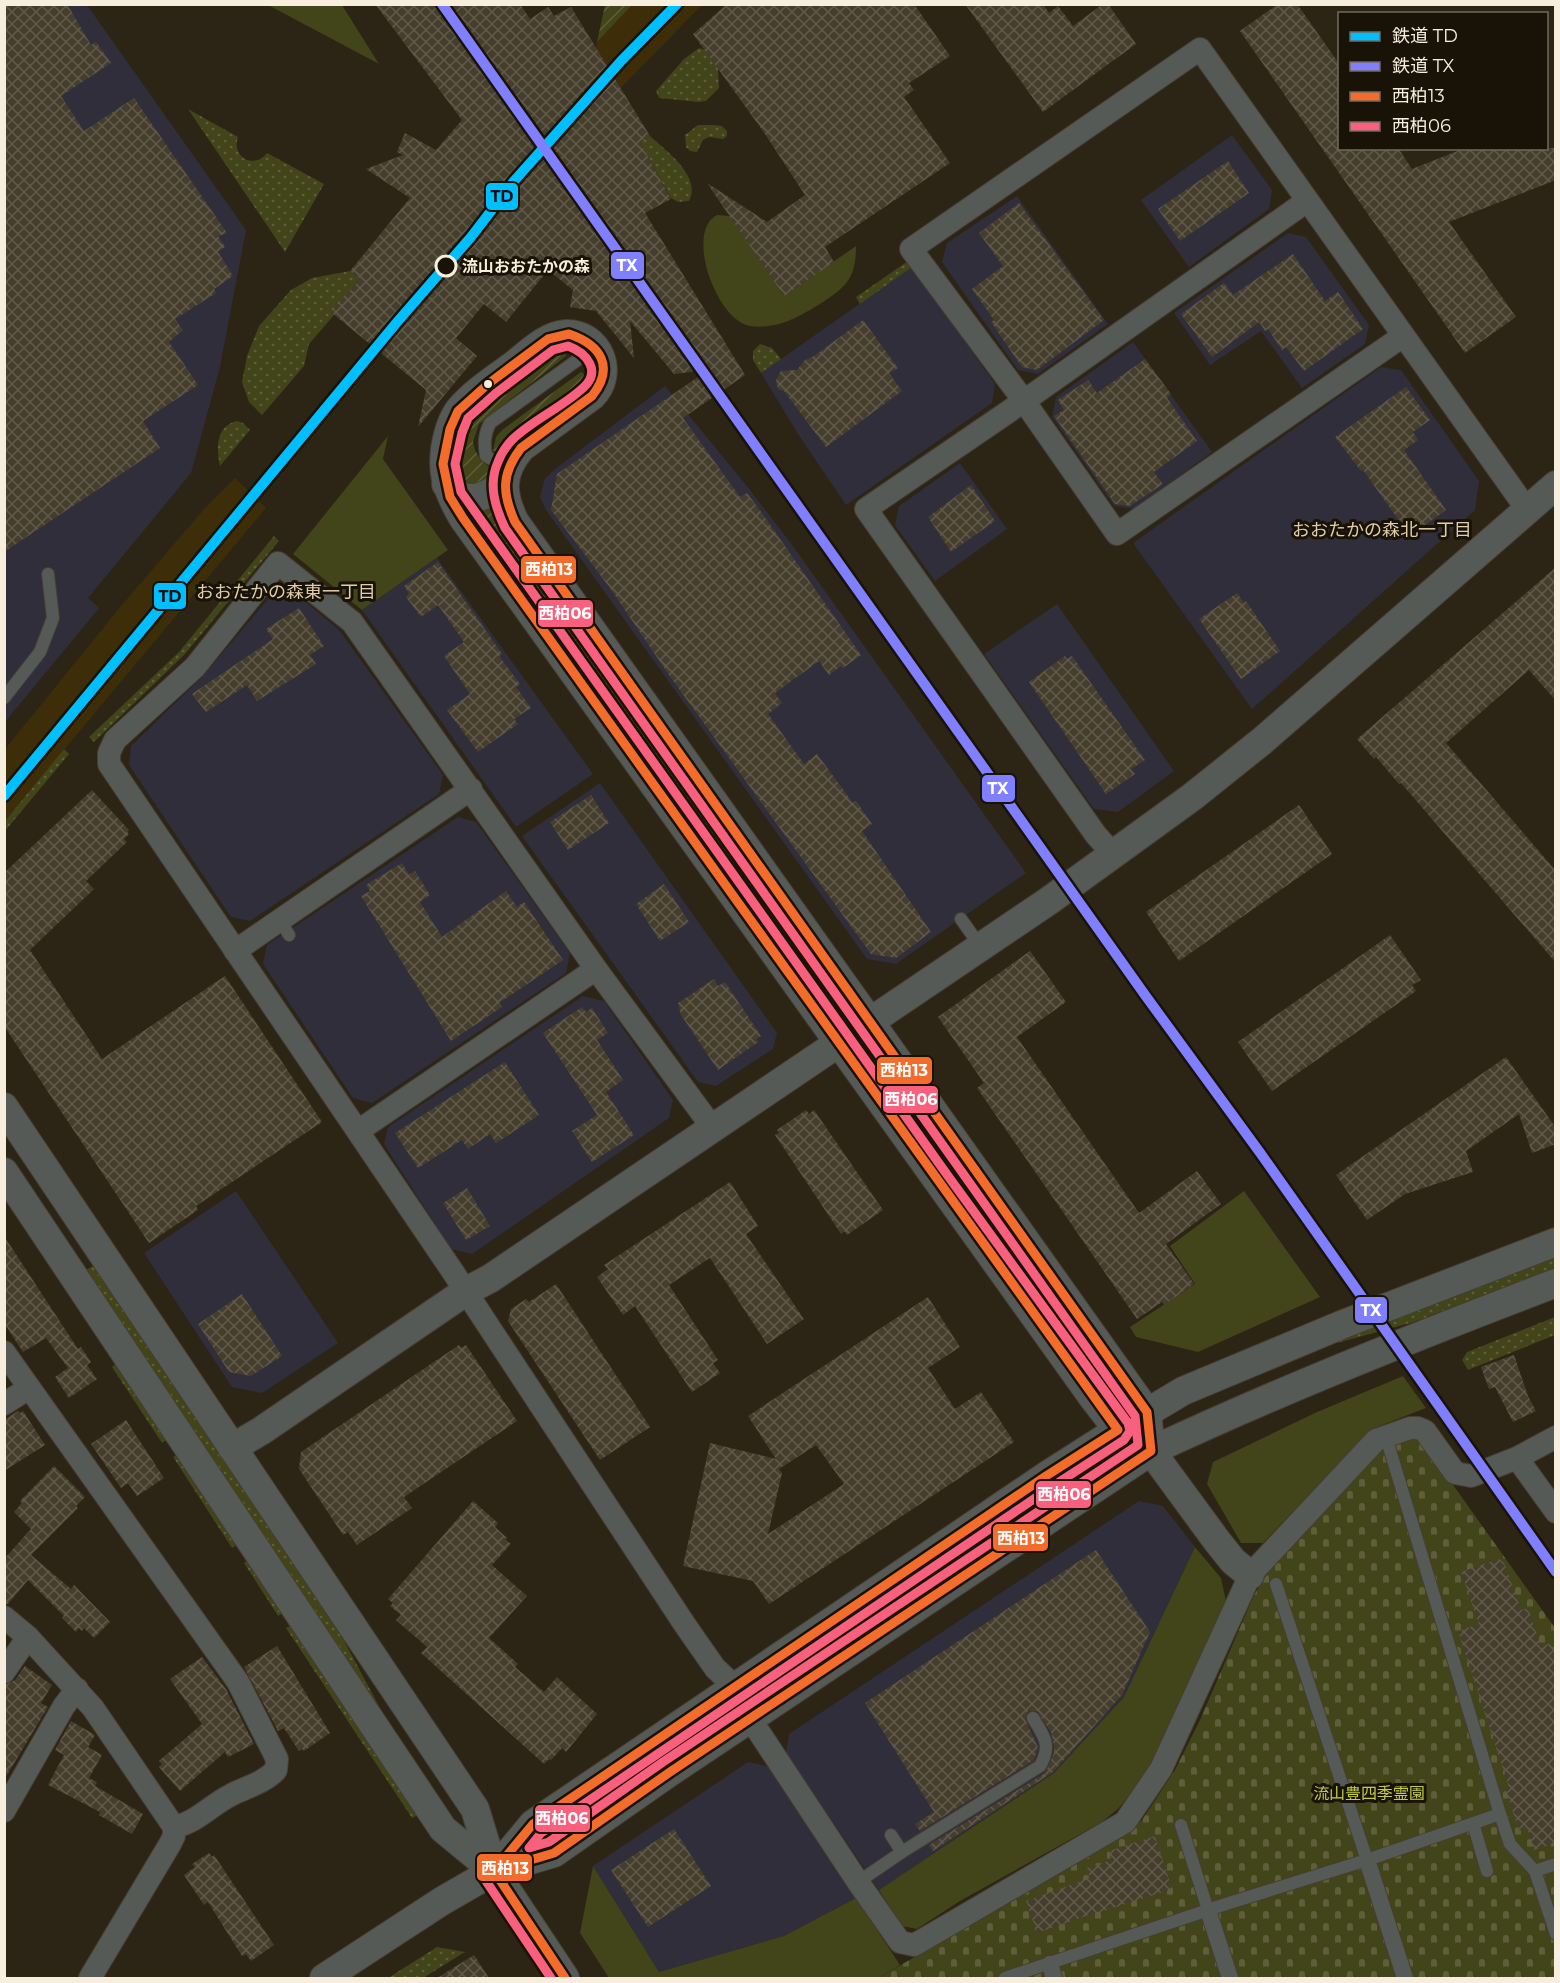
<svg xmlns="http://www.w3.org/2000/svg" width="1560" height="1983" font-family="Montserrat,'Noto Sans JP',sans-serif">
<style>
.commercial{fill:#312e3b}
.built{fill:#3d2d08}
.grass{fill:url(#grass-dots)}
.cemetery{fill:url(#cemetery-stones)}
.park{fill:#424419}
.garden{fill:url(#garden-furrows)}
.building{fill:url(#building-cross-hatch);fill-rule:evenodd}
.lines{fill:none;stroke-linecap:round;stroke-linejoin:round}
.service-casing{stroke:#473f33;stroke-width:14}
.pedestrian-casing{stroke:#473f33;stroke-width:18}
.minor-casing{stroke:#473f33;stroke-width:24}
.tertiary-casing{stroke:#473f33;stroke-width:30}
.service{stroke:#565a56;stroke-width:12}
.pedestrian{stroke:#565a56;stroke-width:16}
.minor{stroke:#565a56;stroke-width:22}
.tertiary{stroke:#565a56;stroke-width:28}
.bus-1-casing{stroke:#191206;stroke-width:14}
.bus-2-casing{stroke:#191206;stroke-width:14}
.bus-1{stroke:#f36c2b;stroke-width:9}
.bus-2{stroke:#f8607d;stroke-width:9}
.rail-1-casing{stroke:#191206;stroke-width:15}
.rail-2-casing{stroke:#191206;stroke-width:15}
.rail-1{stroke:#00bfff;stroke-width:10}
.rail-2{stroke:#8080ff;stroke-width:10}
.stop-dot{fill:#191206;stroke:#f8eedd;stroke-width:3}
.bus-dot{fill:#f8eedd;stroke:#191206;stroke-width:2}
.labels{text-anchor:middle;dominant-baseline:central;stroke-width:6;stroke-linejoin:round;paint-order:stroke}
.stop-label{font-size:16px;font-weight:bold;fill:#f8eedd;stroke:#191206;text-anchor:start}
.park-label{font-size:16px;fill:#c2cd43;stroke:#191206}
.neighbourhood-label{font-size:18px;fill:#dfcdac;stroke:#191206}
.line-badge{stroke:#191206;stroke-width:2}
.badge-label{font-size:16px;text-anchor:middle;font-weight:bold;fill:#fff}
.pale-badge-label{font-size:16px;text-anchor:middle;font-weight:bold;fill:#111}
</style>
<defs>
<pattern id="grass-dots" width="8" height="8" patternUnits="userSpaceOnUse" patternTransform="scale(1.5)"><rect width="8" height="8" fill="#424419"/><path d="M2 2h.1M6 6h.1" fill="none" stroke="#5e5f3a" stroke-width="1.8" stroke-linecap="round"/></pattern>
<pattern id="cemetery-stones" width="16" height="16" patternUnits="userSpaceOnUse" patternTransform="scale(1.5)"><rect width="16" height="16" fill="#424419"/><path d="M2 7V4a2 2 0 0 1 4 0v3zM10 15v-3a2 2 0 0 1 4 0v3z" fill="#5e5f3a"/></pattern>
<pattern id="garden-furrows" width="10" height="10" patternUnits="userSpaceOnUse" patternTransform="scale(1.5)"><rect width="10" height="10" fill="#424419"/><path d="M-1 1l2-2M0 10L10 0M9 11l2-2" fill="none" stroke="#5e5f3a"/></pattern>
<pattern id="building-cross-hatch" width="8" height="8" patternUnits="userSpaceOnUse" patternTransform="scale(1.5)"><rect width="8" height="8" fill="#463e2d"/><path d="M0 0l8 8M0 8l8-8" fill="none" stroke="#615a4b"/></pattern>
</defs>
<rect width="100%" height="100%" fill="#2c2414"/>
<path class="commercial" d="M5 5H87L246 230 220 367 191 473 88 598 99 608 5 722Z
M1232 135 1272 190 1269 209 1189 267 1141 200Z
M1017 196 1108 324 1038 374 1018 370 942 262 947 243Z
M1288 233 1306 237 1369 325 1365 344 1302 388 1261 331 1210 365 1174 313Z
M912 267 995 384 992 403 846 505 798 434 761 373Z
M1133 342 1212 452 1134 509 1114 506 1052 417 1056 397Z
M1381 367 1401 370 1479 481 1475 510 1252 709 1133 543Z
M665 386 750 490 790 542 1026 873 896 964 867 959 546 510 540 497 545 478 559 466Z
M960 463 1007 529 935 581 895 525 899 506Z
M437 558 593 774 516 827 362 610Z
M293 591 340 631 443 775 439 794 250 921 231 917 129 765 131 746 203 676 274 592Z
M1057 604 1174 771 1118 812 1094 809 984 654Z
M600 783 777 1033 773 1049 716 1086 698 1082 522 836Z
M458 817 476 822 570 953 566 973 372 1103 353 1098 263 964 267 945Z
M583 996 604 1001 673 1100 669 1118 472 1254 451 1249 384 1144 388 1127Z
M236 1191 338 1343 262 1393 232 1387 144 1253Z
M1139 1501 1163 1506 1195 1547 1124 1697 1054 1773 879 1890 786 1753 789 1734Z
M748 1762 767 1766 856 1898 784 1936 659 1972 593 1866Z"/>
<path class="built" d="M632 5H702L621 88 596 49 597 42Z
M235 478 266 508 5 821V749L121 606 204 509Z"/>
<path class="grass" d="M699 48 706 50 718 68 719 88 706 101 699 102 659 98 656 91 684 59Z
M188 109 238 137C231 157 254 170 267 153L324 184 285 252Z
M698 125H714L722 126 727 131V136L723 139 709 137 703 140 697 152 690 151 686 147 685 135Z
M650 136C666 151 702 176 689 201L678 202 671 198 640 142Z
M908 261 912 267 860 304 856 297Z
M350 271 360 279 332 313 334 315 309 344 304 366 262 415 249 402 242 382 247 356 259 326 291 290 312 278Z
M760 344 772 348 781 359 761 373 753 360V351Z
M237 421 243 423 250 430 220 466C216 448 216 426 237 421Z
M274 536 279 541 184 655 94 742 89 737 179 652Z
M64 749 69 754 5 831V821Z
M958 1169 980 1199 1028 1285 1002 1252 956 1171Z
M1555 1254V1268L1414 1322 1337 1343 1335 1339Z
M95 1265 333 1620 388 1723 84 1271Z
M1555 1317V1335L1468 1370 1462 1360 1467 1352Z
M118 1362 168 1439 162 1443 112 1367Z
M179 1454 238 1544 232 1548 173 1457Z
M971 1550 973 1553 736 1715 664 1754 662 1750 900 1586Z
M249 1560 284 1612 278 1616 244 1563Z
M292 1625 418 1815 412 1818 286 1628Z
M437 1947 465 1952 423 1978H388Z"/>
<path class="cemetery" d="M1409 1438 1421 1440 1555 1628V1978H878L1047 1881 1108 1845 1142 1820 1175 1770 1200 1720 1254 1595 1271 1568 1385 1447Z"/>
<path class="park" d="M268 5H342L379 64Z
M717 215 730 216 784 296 856 246C856 276 848 286 823 302 801 316 778 330 750 326 717 321 684 232 717 215Z
M388 436 383 459 448 550 362 610 293 554Z
M1244 1191 1320 1297 1198 1352 1136 1337 1130 1327 1195 1284 1170 1246Z
M1403 1376 1426 1408 1372 1429 1263 1543H1241L1207 1484 1213 1462 1317 1412Z
M1195 1547 1221 1578 1226 1601 1153 1766 1119 1808 1102 1822 960 1901 917 1929 902 1926 879 1890 1054 1773 1124 1697Z
M593 1866 659 1972 784 1936 856 1898 900 1965 878 1978H609L580 1933Z"/>
<path class="garden" d="M605 5H632L597 42Z
M564 347 567 349 566 356 479 424 473 442 475 450 481 461 491 468V473L486 489 472 493 457 474 461 441 466 429 474 418 535 370 549 352Z
M581 372 587 376 586 383 569 397 555 401 512 434 496 452 493 451 496 437 502 430Z
M491 505 500 524 703 809 752 895 816 987 478 514 476 511Z"/>
<path class="building" d="M4 4H67L91 45 96 42 111 63 61 96 84 131 134 98 227 233 218 236 225 247 218 252 233 276 214 289 216 293 175 319 183 330 169 342 198 385 143 421 160 448 4 552Z
M375 4H520L530 19 548 7 554 16 571 7 650 136 640 142 671 199 645 213 745 375 683 418 740 497 747 493 759 509 861 655 843 668 841 666 829 675 819 661 775 693 782 703 768 714 804 764 817 754 853 803 856 801 872 824 862 831 931 932 896 958 871 954 669 675 610 588 551 510 557 474 708 370 674 374 630 321 634 358 596 311 570 307 573 290 548 270 506 322 484 304 456 338 477 356 418 427 426 390 332 313 360 279 350 271 410 198 366 169 403 155 397 152 405 133 436 150 462 120Z
M727 4H914L950 56 909 83 914 90 904 97 950 163 825 247 834 262 784 296 707 183 767 222 805 195 765 134 693 34Z
M965 4H1043L1049 13 1058 6 1073 26 1103 4H1108L1136 44 1043 112Z
M1278 4H1297L1340 65V148H1398L1412 169 1465 148H1556V180L1449 222 1516 317 1465 353 1240 31Z
M1228 161 1249 193 1180 241 1158 209Z
M1019 203 1104 320 1037 370 1022 367 991 322 994 320 972 289 1003 266 979 233Z
M1293 254 1325 301 1338 292 1363 329 1304 371 1286 347 1282 350 1268 329 1265 331 1259 322 1212 357 1181 314 1224 283 1233 295Z
M863 320 898 368 889 373 902 391 826 447 784 391 778 389 776 380 781 371 797 370 805 360 814 356Z
M1145 359 1171 394 1167 398 1197 441 1154 472 1163 484 1130 506 1115 504 1054 416 1064 410 1058 400 1088 380 1097 393Z
M1406 387 1430 420 1413 432 1418 440 1404 450 1446 510 1410 536 1363 470 1361 471 1335 437Z
M971 485 995 521 951 552 928 517Z
M438 562 502 654 499 656 520 684 516 687 531 708 514 719 518 724 478 752 447 710 470 694 444 656 464 642 438 605 421 617 406 597 409 593 404 586Z
M1556 567V701L1529 670 1446 743 1556 871V963L1401 783 1399 784 1376 757 1374 759 1357 739Z
M1237 593 1244 603 1246 601 1280 651 1241 679 1199 619Z
M299 608 324 646 310 655 316 664 257 701 247 685 206 712 192 694 273 639 266 629Z
M1065 656 1067 659 1072 656 1145 760 1131 769 1135 774 1106 794 1029 682Z
M92 790 129 830 127 832 129 834 124 839 127 842 86 881 94 889 30 950 102 1059 225 976 322 1122 196 1206 198 1210 149 1243 4 1026V873Z
M591 795 609 823 568 850 550 822Z
M1299 805 1332 854 1179 961 1146 912Z
M402 863 409 875 415 871 430 895 420 902 442 937 506 891 517 907 524 902 563 960 499 1003 502 1007 451 1041 361 896 370 891 366 885Z
M664 884 689 922 660 941 636 904Z
M1390 935 1421 980 1412 985 1416 991 1272 1091 1238 1042Z
M1030 951 1066 1002 1017 1037 1139 1213 1197 1171 1221 1204 1166 1244 1194 1284 1164 1305 1162 1302 1137 1319 977 1088 984 1083 938 1017Z
M714 979 718 986 725 982 761 1036 756 1039 758 1042 718 1070 681 1015 678 1003Z
M582 1007 586 1012 592 1008 608 1033 597 1040 623 1080 606 1092 634 1135 592 1162 572 1131 597 1115 543 1033Z
M1506 1057 1556 1128V1144L1532 1153 1519 1114 1466 1151 1473 1172 1405 1194 1367 1220 1336 1175Z
M505 1062 539 1115 496 1143 490 1134 468 1149 462 1140 418 1168 395 1133Z
M806 1110 809 1114 814 1110 883 1210 847 1235 844 1231 841 1234 775 1135 779 1133 777 1130Z
M730 1182 758 1226 746 1234 804 1319 767 1344 710 1258 669 1285 718 1360 713 1363 720 1373 692 1392 635 1306 623 1315 597 1277 608 1269 604 1265Z
M467 1188 490 1226 466 1240 443 1203Z
M4 1236 78 1349 81 1347 91 1362 87 1365 97 1379 69 1398 55 1377 68 1368 46 1338 23 1352 4 1323Z
M556 1284 650 1427 600 1460 508 1321 511 1309 526 1299 529 1302Z
M242 1294 282 1356 251 1376 229 1372 198 1324Z
M928 1297 960 1347 928 1368 955 1409 981 1392 1014 1442 769 1604 753 1581 683 1566 710 1443 776 1459 748 1416ZM816 1445 844 1484 768 1534 782 1473 779 1469Z
M459 1345 461 1348 466 1345 517 1421 404 1497 412 1508 357 1545 348 1532 343 1535 299 1469 301 1452Z
M1514 1355 1528 1396 1536 1411 1513 1422 1495 1387 1489 1389 1481 1367Z
M18 1411 20 1413 23 1411 45 1445 4 1471V1420Z
M126 1420 164 1478 137 1496 128 1483 121 1488 91 1444Z
M54 1466 85 1497 76 1506 78 1508 31 1555 71 1589 74 1585 110 1622 94 1638 84 1628 82 1631 79 1628 76 1632 62 1618 64 1616 28 1580 8 1604H4V1559L31 1529 14 1512 22 1503 20 1501Z
M473 1501 498 1523 495 1527 507 1538 505 1539 511 1544 492 1565 527 1596 489 1638 518 1664 515 1667 544 1692 557 1677 597 1714 566 1752 562 1748 551 1760 549 1759 544 1764 421 1653 427 1647 396 1620 401 1615 390 1606 393 1603 388 1599Z
M1096 1550 1150 1632 1122 1695 1053 1772 933 1851 929 1845 1045 1773 1054 1753V1745L1051 1732 1037 1711H1028L1025 1719 1038 1747 1034 1760 920 1831 915 1824 934 1812 865 1703Z
M1499 1559 1504 1563 1521 1610 1528 1608 1541 1647 1551 1643 1556 1656V1843L1534 1850 1527 1828 1519 1831 1505 1788 1509 1787 1458 1631 1479 1624 1461 1572Z
M277 1646 330 1733 304 1751 302 1749 299 1751 284 1728 278 1731 244 1667Z
M202 1657 226 1689 254 1744 228 1757 225 1752 180 1791 159 1767 162 1764 159 1761 202 1724 170 1679Z
M25 1666 52 1685 41 1703 48 1707 4 1780V1685L15 1680Z
M71 1721 95 1735 88 1747 102 1755 89 1778 97 1782 95 1786 143 1814 132 1834 99 1815 100 1812 48 1785 64 1755 55 1750Z
M674 1829 711 1886 648 1927 611 1870Z
M1155 1836 1172 1889 1101 1912 1100 1911 1037 1933 1026 1901 1090 1878 1087 1868 1111 1860 1109 1851Z
M209 1853 212 1857 214 1855 274 1945 251 1961 246 1954 242 1956 208 1902 204 1905 184 1875 195 1867 192 1864Z
M474 1955 489 1978H437Z"/>
<g class="lines">
<g class="service-casing">
<path id="service" d="M507 468 486 456C484 443 484 435 490 423L594 348
M4 698 40 652 53 618 48 574
M961 919 980 946
M280 920 289 935
M1386 1437 1500 1814
M1276 1584 1367 1860
M1473 1823 1487 1871
M1181 1825 1208 1910
M902 1852 1040 1766C1052 1745 1044 1736 1033 1718
M1535 1871 1556 1934
M858 1882 902 1852 891 1835
M1005 1978 1226 1904 1367 1860 1500 1814 1510 1844 1535 1871 1556 1864"/>
</g>
<g class="pedestrian-casing">
<path id="pedestrian" d="M1367 1860 1405 1978
M1208 1910 1230 1978
M1050 1964 1054 1978"/>
</g>
<g class="minor-casing">
<path id="minor" d="M1403 336 1117 534 1024 401 911 249 1200 49 1526 508
M1114 855 1096 835 866 509 1024 401 1307 201
M235 951 471 789
M712 1127 596 969 352 622 278 563 195 667 115 740 109 753V764L453 1272 685 1625 715 1668 735 1687
M358 1131 596 969
M4 1352 238 1682 277 1759 276 1770C264 1783 246 1787 231 1795 211 1805 196 1823 174 1827
M4 1404 29 1388
M1517 1458 1556 1512
M4 1617 28 1637 93 1708 174 1827V1836L170 1844 90 1978
M4 1672 28 1637
M751 1720 858 1882 900 1942 914 1945 1125 1822 1161 1769 1250 1575 1376 1440 1410 1428H1418L1425 1431 1455 1473 1471 1476 1517 1458 1556 1437
M4 1811 64 1706 77 1689"/>
</g>
<g class="tertiary-casing">
<path id="tertiary" d="M446 484C451 488 456 493 461 496 477 503 494 491 505 482
M4 1107 475 1809 494 1871 565 1978
M4 1172 443 1829 494 1871
M232 1448 261 1431 465 1292 491 1278 1050 900 1192 797 1262 741 1556 485
M1151 1451 1147 1412 515 522C501 494 500 473 521 448L592 396C615 373 599 333 566 334 547 335 530 352 515 364 496 378 474 392 459 410 454 417 450 427 448 435 439 469 446 489 463 518L1094 1399 1118 1430 1151 1451 1217 1541 1233 1561 1250 1575
M494 1871 533 1824 1046 1476 1118 1430 1183 1391 1341 1325 1556 1242
M324 1978 442 1901 494 1871 554 1853 670 1772 1151 1451C1283 1389 1419 1335 1556 1283"/>
</g>
<use href="#service" class="service"/>
<use href="#pedestrian" class="pedestrian"/>
<use href="#minor" class="minor"/>
<use href="#tertiary" class="tertiary"/>
<g class="bus-1-casing">
<path id="bus-1" d="M569 334C601 345 615 367 592 396L521 448C501 474 502 493 515 522L1147 1412 1151 1451 670 1772 554 1853 494 1871 533 1824 1046 1476 1118 1430C898 1128 681 822 463 518L450 497 443 464 450 429 458 411 488 384 548 339Z
M494 1871 565 1978"/>
</g>
<g class="bus-2-casing">
<path id="bus-2" d="M568 346C587 353 601 371 584 387 563 407 534 419 513 439 507 445 501 454 498 462 488 484 495 507 505 528L1135 1416 1138 1445 663 1762 549 1842 529 1848 541 1833 1053 1486 1124 1440 1130 1431 1128 1423 948 1176 461 492 455 464 462 433 468 418 496 393 553 350Z
M484 1878 551 1978"/>
</g>
<use href="#bus-1" class="bus-1"/>
<use href="#bus-2" class="bus-2"/>
<g class="rail-1-casing">
<path id="rail-1" d="M4 796 398 321 471 237 514 181 621 61 677 4"/>
</g>
<g class="rail-2-casing">
<path id="rail-2" d="M442 4 1145 995 1261 1154 1556 1572"/>
</g>
<use href="#rail-1" class="rail-1"/>
<use href="#rail-2" class="rail-2"/>
</g>
<circle class="stop-dot" cx="446" cy="266" r="10"/>
<circle class="bus-dot" cx="488" cy="384" r="5"/>
<g class="labels">
<g class="stop-label">
<text x="462" y="266">流山おおたかの森</text>
</g>
<g class="park-label">
<text x="1369" y="1793">流山豊四季霊園</text>
</g>
<g class="neighbourhood-label">
<text x="1382" y="530">おおたかの森北一丁目</text>
<text x="286" y="592">おおたかの森東一丁目</text>
</g>
</g>
<g class="line-badge">
<rect x="485" y="182" width="34" height="29" rx="6" fill="#00bfff"/>
<rect x="610" y="251" width="35" height="29" rx="6" fill="#8080ff"/>
<rect x="520" y="555" width="57" height="29" rx="6" fill="#f36c2b"/>
<rect x="153" y="582" width="34" height="28" rx="6" fill="#00bfff"/>
<rect x="537" y="599" width="57" height="29" rx="6" fill="#f8607d"/>
<rect x="981" y="774" width="35" height="29" rx="6" fill="#8080ff"/>
<rect x="876" y="1056" width="57" height="29" rx="6" fill="#f36c2b"/>
<rect x="882" y="1085" width="57" height="29" rx="6" fill="#f8607d"/>
<rect x="1354" y="1296" width="34" height="28" rx="6" fill="#8080ff"/>
<rect x="1035" y="1480" width="57" height="29" rx="6" fill="#f8607d"/>
<rect x="992" y="1523" width="57" height="29" rx="6" fill="#f36c2b"/>
<rect x="534" y="1804" width="57" height="29" rx="6" fill="#f8607d"/>
<rect x="476" y="1853" width="57" height="29" rx="6" fill="#f36c2b"/>
</g>
<g class="badge-label">
<text x="627" y="271">TX</text>
<text x="549" y="575">西柏13</text>
<text x="565" y="619">西柏06</text>
<text x="998" y="794">TX</text>
<text x="904" y="1076">西柏13</text>
<text x="911" y="1105">西柏06</text>
<text x="1371" y="1316">TX</text>
<text x="1064" y="1500">西柏06</text>
<text x="1021" y="1544">西柏13</text>
<text x="562" y="1824">西柏06</text>
<text x="505" y="1874">西柏13</text>
</g>
<g class="pale-badge-label">
<text x="502" y="202">TD</text>
<text x="170" y="602">TD</text>
</g>
<rect width="1560" height="1983" fill="none" stroke="#f8eedd" stroke-width="12"/>
<rect x="1338" y="12" width="210" height="138" fill="#191206" stroke="#726a5c" stroke-width="1.5"/>
<rect x="1350" y="32" width="30" height="9" fill="#00bfff" stroke="#726a5c" stroke-width="1.5"/>
<text x="1392" y="42" font-size="18" fill="#f8eedd">鉄道 TD</text>
<rect x="1350" y="62" width="30" height="9" fill="#8080ff" stroke="#726a5c" stroke-width="1.5"/>
<text x="1392" y="72" font-size="18" fill="#f8eedd">鉄道 TX</text>
<rect x="1350" y="92" width="30" height="9" fill="#f36c2b" stroke="#726a5c" stroke-width="1.5"/>
<text x="1392" y="102" font-size="18" fill="#f8eedd">西柏13</text>
<rect x="1350" y="122" width="30" height="9" fill="#f8607d" stroke="#726a5c" stroke-width="1.5"/>
<text x="1392" y="132" font-size="18" fill="#f8eedd">西柏06</text>
</svg>
